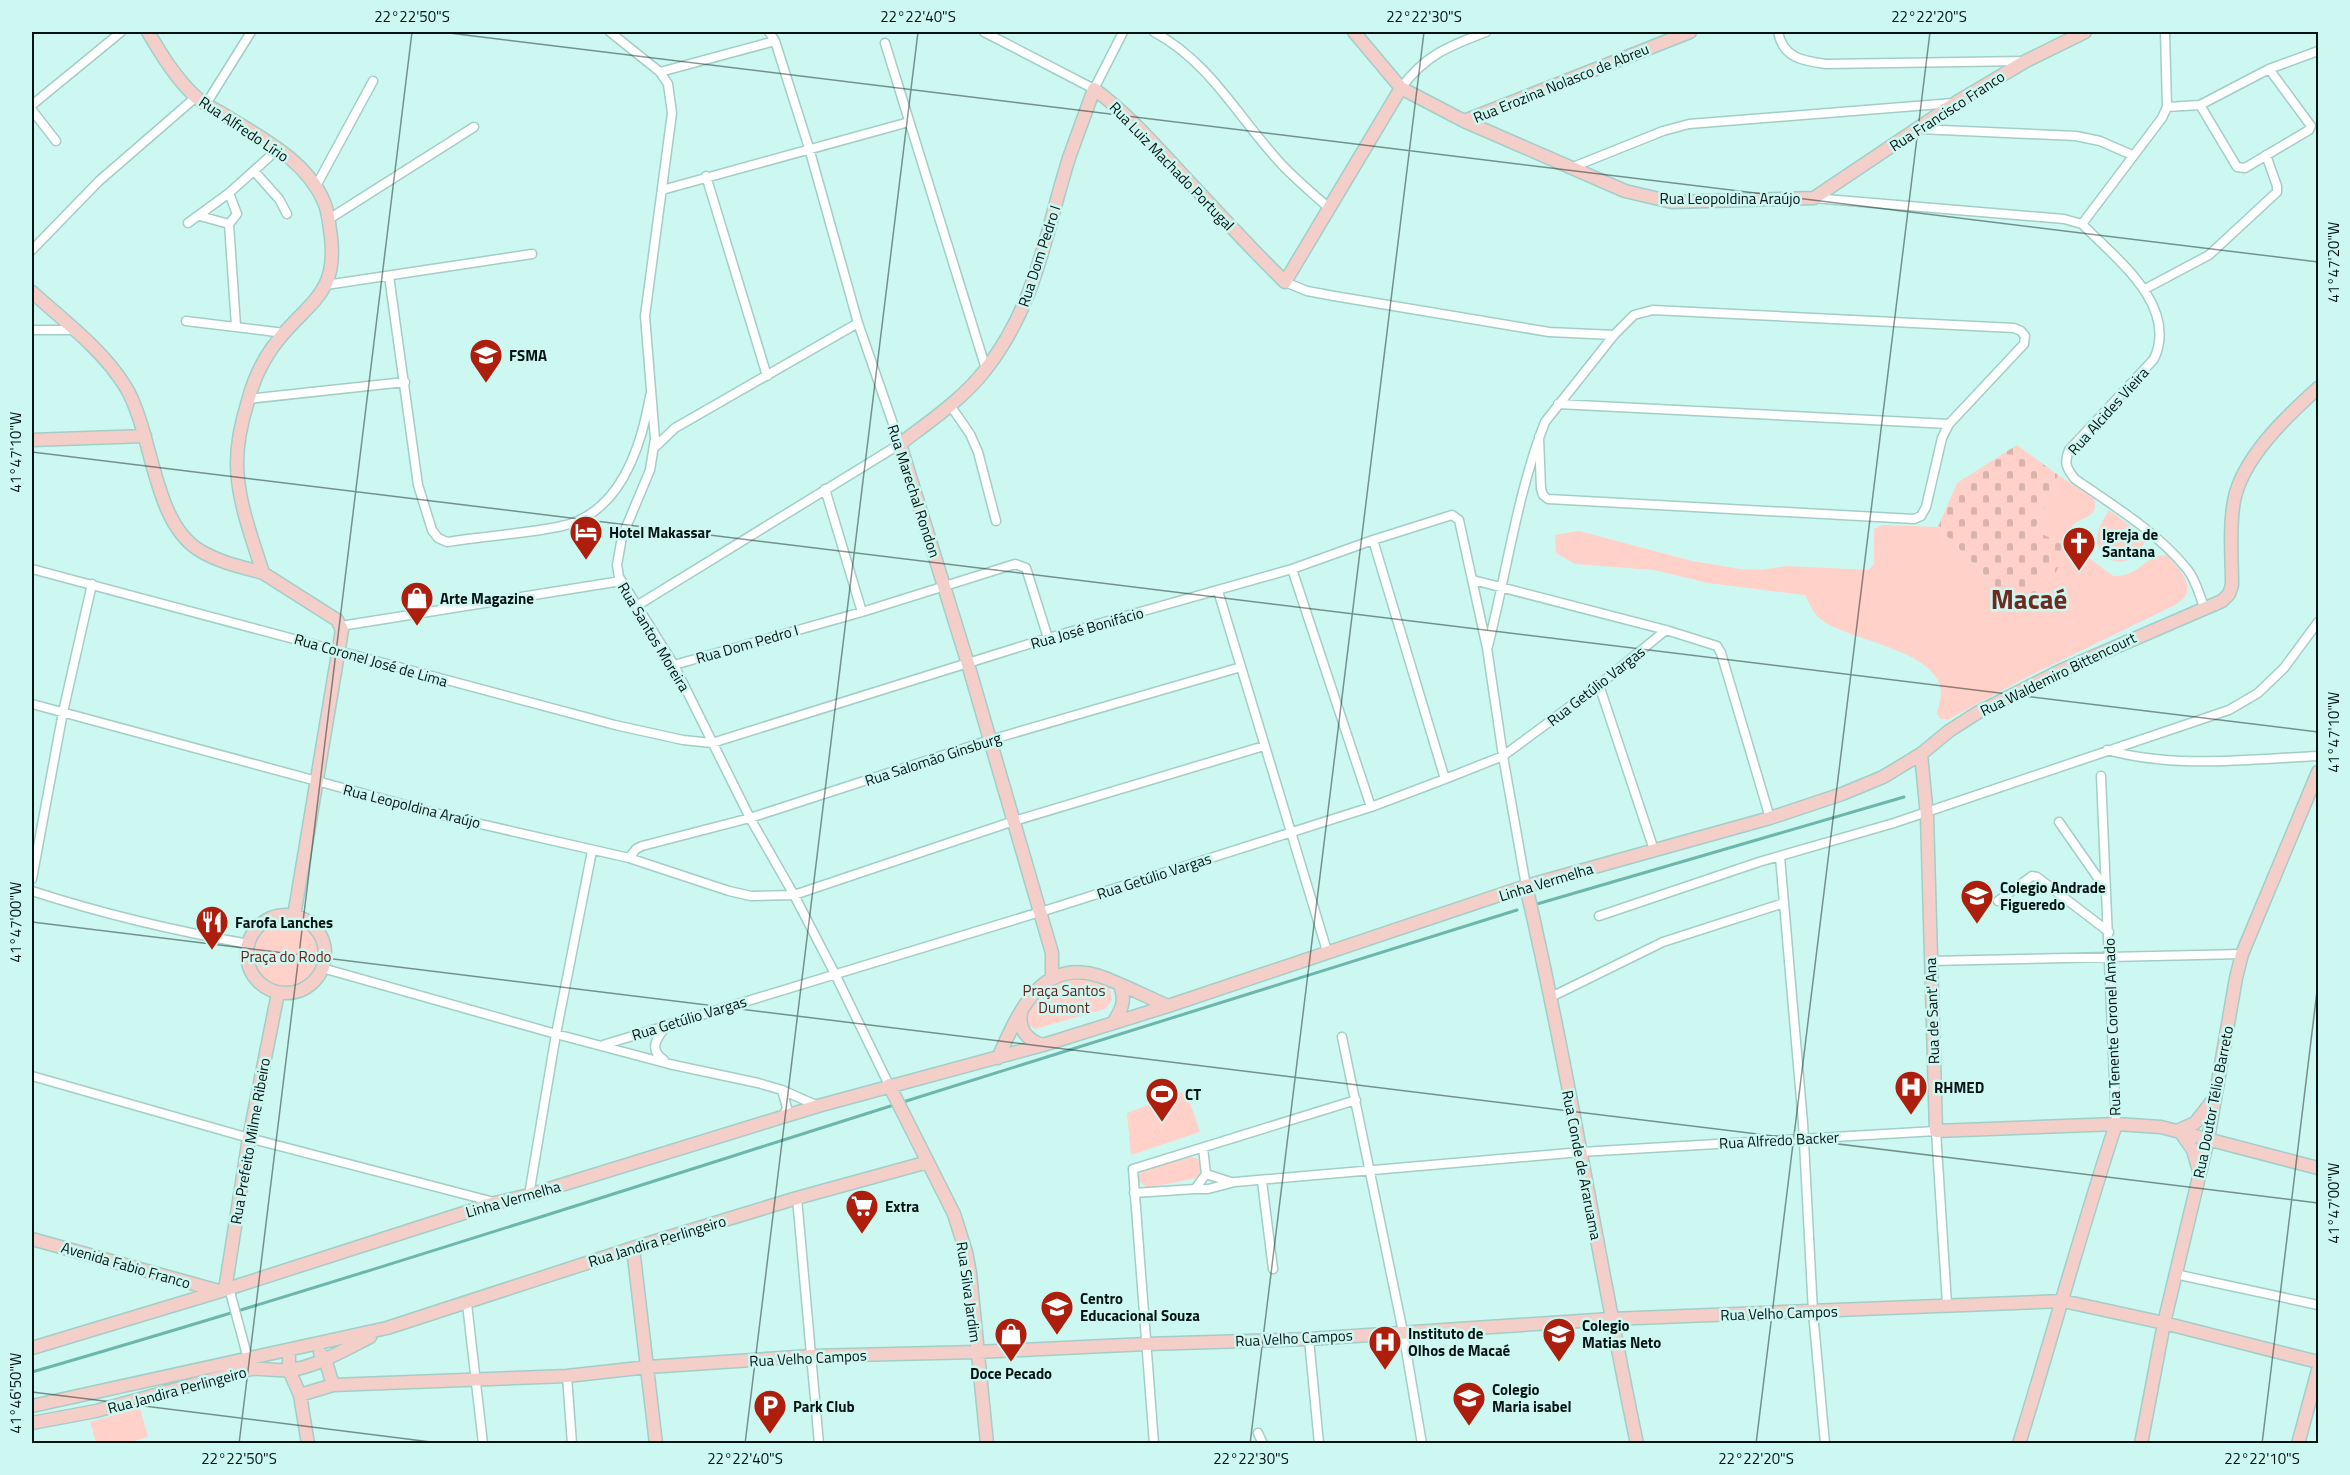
<svg xmlns="http://www.w3.org/2000/svg" width="2350" height="1475" font-family="'Titillium Web',sans-serif">
<style>
.green{fill:#ffd1c8}
.cemetery{fill:url(#cemetery-stones)}
.lines{fill:none;stroke-linecap:round;stroke-linejoin:round}
.stream{stroke:#6cb6ac;stroke-width:3}
.street-casing{stroke:#a2cec7;stroke-width:11}
.secondary-casing{stroke:#a2cec7;stroke-width:15}
.street{stroke:#fff;stroke-width:8}
.secondary{stroke:#f4cec8;stroke-width:12}
.ticks{fill:none;stroke:#051412;stroke-width:1.5;stroke-opacity:0.45}
.labels{text-anchor:middle;dominant-baseline:central;stroke-width:5;stroke-linejoin:round;paint-order:stroke}
.street-label{font-size:15px;fill:#051412;stroke:#ccf8f1}
.poi-label{font-size:15px;font-weight:bold;fill:#051412;stroke:#ccf8f1;text-anchor:start}
.park-label{font-size:15px;fill:#6a2117;stroke:#ccf8f1}
.town-label{font-size:27px;font-weight:bold;fill:#6f2a20;stroke:#ccf8f1}
.neatline{fill:none;stroke:#051412;stroke-width:2}
.ticks-label{font-size:15px;text-anchor:middle;fill:#051412}
</style>
<defs>
<pattern id="cemetery-stones" width="16" height="16" patternUnits="userSpaceOnUse" patternTransform="scale(1.5)"><rect width="16" height="16" fill="#ffd1c8"/><path d="M2 7V4a2 2 0 0 1 4 0v3zM10 15v-3a2 2 0 0 1 4 0v3z" fill="#d9b3ab"/></pattern>
</defs>
<rect width="100%" height="100%" fill="#ccf8f1"/>
<path class="green" d="M2058 475 2094 498C2101 524 2071 514 2070 533 2070 546 2103 568 2113 576 2141 577 2144 554 2167 555 2181 572 2202 591 2173 606L2027 677 1949 719H1941L1937 714C1938 707 1941 698 1941 691 1937 648 1845 641 1819 618 1813 613 1809 602 1805 595L1708 583 1654 570 1575 564 1556 553 1555 535 1579 531 1692 561 1740 569 1762 570 1787 566 1869 570 1874 564V529L1882 525 1938 527 2015 606 2044 577 2051 581 2063 543 2034 531Z
M2109 510 2147 539C2142 546 2137 556 2128 560 2112 567 2095 552 2097 536 2098 527 2105 517 2109 510Z
M252 956a34 34 0 1 1 68 0a34 34 0 1 1-68 0Z
M1071 976 1109 983 1112 1000 1105 1009 1035 1029 1023 1024 1033 994Z
M1186 1091 1200 1132 1131 1155 1127 1113Z
M1191 1157 1198 1159C1202 1166 1202 1172 1197 1178L1147 1188 1138 1180V1175L1145 1170Z
M140 1408 148 1437 127 1443H96L90 1422Z"/>
<path class="cemetery" d="M2017 445 2058 475 2034 531 2063 543 2067 552 2051 581 2044 578 2035 599 2015 606 1938 527 1957 483Z"/>
<g class="lines">
<path class="stream" d="M1537 904 1904 797
M903 1102 1517 910
M32 1372C322 1288 609 1195 897 1104"/>
<g class="street-casing">
<path id="street" d="M610 32 660 72 668 84 672 113 645 316 655 439 650 470 622 537 617 565 619 577 674 665 750 818 794 895 835 974 889 1085
M984 32 1094 89 1123 32
M1154 32C1208 61 1235 112 1275 157 1291 176 1310 191 1329 208
M1778 32C1783 58 1803 61 1826 64L2025 61
M2165 32 2167 107 2162 118 2082 224C2115 258 2179 305 2154 359L2069 450C2064 463 2066 468 2075 479 2114 506 2157 532 2187 569 2196 580 2199 594 2204 607
M885 43 986 369
M660 72 775 41
M1401 88C1425 55 1449 46 1486 32
M206 104 251 32
M32 105 121 32
M2200 105 2237 167 2245 168 2309 130 2311 126 2269 69
M2167 107 2200 105 2269 69 2318 51
M32 110 56 141
M1919 129 2076 136 2100 141 2132 155
M1573 167 1663 131 1689 124 1953 103
M254 171 279 199 287 214
M706 176 767 376
M316 186 373 81
M662 190 909 122
M1814 198 2064 219 2082 224
M200 216 229 224 237 214 229 193
M329 219 474 127
M188 223 229 193 278 149
M229 224 236 326
M32 250 99 181 196 97
M389 276 418 485 432 530 438 538 447 542C484 536 525 534 562 526 620 513 641 448 650 396
M1285 282 1307 291 1334 296 1549 332 1614 335
M326 285 532 254
M2145 289 2209 255 2277 192V186L2266 155
M186 321 284 333
M32 330H74
M248 399 405 382
M1558 404 1949 424
M950 405 970 434 978 452 996 521
M654 448 675 428 858 323
M825 489 862 612
M1373 540 1445 779
M32 569 615 725 683 740 712 743 1048 638 1292 569 1373 540 1452 515 1459 520 1487 648 1503 756 1526 886
M1292 569 1371 807
M1473 580 1666 630 1717 646 1721 653 1770 818
M1218 591 1327 951
M638 605 900 444 858 323 809 148 775 41 769 32
M341 626 621 581
M1488 646C1507 571 1517 494 1545 422L1614 335 1634 315 1653 310 2014 328 2021 331 2025 336 2024 344 1949 424 1942 438 1926 507 1921 516 1914 519 1548 499 1543 495 1541 489 1539 437
M674 665 862 612 1015 564 1026 568 1048 638
M1599 685 1654 850
M32 704 450 817 629 858 729 891 751 896 794 895 1014 821 1264 746
M2107 750C2175 769 2249 759 2318 756
M2101 776 2116 1124
M2059 822 2105 888
M1780 857 1803 1123 1813 1312 1825 1444
M629 858 636 849 642 846 750 818 990 740 1241 667
M32 879 63 712 92 584
M32 891C103 914 175 931 249 944
M1998 901 2032 876 2037 877 2109 932
M1599 916 1759 862 1894 823 2229 710 2258 693 2284 668 2318 622
M1930 961 2242 954
M322 968 556 1034 669 1064 758 1083 782 1090 818 1106
M1549 998 1663 942 1784 903
M1342 1037 1403 1332 1422 1444
M603 1045 1050 909 1371 807 1445 779 1503 756 1599 685 1666 630
M664 1060C647 1049 658 1036 668 1024
M32 1076 249 1138 494 1202
M782 1090 787 1108 783 1117
M1203 1148 1206 1174
M1206 1174 1231 1182
M1262 1181 1273 1269
M1195 1189H1208L1235 1182 1581 1152 1936 1131 1947 1304
M1134 1193 1195 1189 1206 1174
M529 1195 556 1034 592 851
M797 1198 819 1444
M2175 1274 2318 1305
M229 1288 248 1359
M467 1304 483 1444
M1309 1339 1319 1444
M567 1376 572 1444
M1258 1433 1263 1444
M1154 1444 1133 1169 1356 1100"/>
</g>
<g class="secondary-casing">
<path id="secondary" d="M148 32C161 54 176 79 196 97 204 104 214 109 223 114 259 137 306 159 324 202 329 213 329 225 331 237 337 290 314 299 284 333 267 352 254 377 248 401 242 420 237 443 237 463 237 500 252 538 263 573L337 620 342 630 294 916
M1354 32 1401 88 1464 121 1625 191 1672 202 1814 198 1957 102 2026 61 2085 32
M1464 121 1690 32
M32 292C63 320 102 349 125 386 153 431 152 521 199 550 218 562 242 567 263 573
M32 440 145 436
M1921 754 1927 816 1936 1131 2116 1124 2161 1127 2318 1168
M1526 886C1569 1071 1598 1258 1637 1444
M247 954a39 39 0 1 1 78 0a39 39 0 1 1-78 0Z
M1052 977V953L1040 912 968 664 900 444C930 421 963 399 986 369 1037 303 1045 234 1069 158 1077 135 1086 112 1094 89 1127 113 1153 143 1180 172 1215 209 1249 247 1285 282L1401 88
M1021 1013C1018 1030 1027 1040 1043 1045
M1113 1023C1122 1009 1126 1001 1120 985
M998 1058C1019 1011 1042 954 1105 978 1126 986 1147 997 1168 1006
M889 1085 954 1214 966 1252 970 1273 987 1444
M2179 1130 2195 1123 2213 1100
M2179 1130 2193 1150 2199 1171
M32 1239 219 1291
M633 1248 656 1444
M225 1290 249 1138 278 993
M32 1348 221 1291 495 1203 529 1195 818 1106 1043 1045 1168 1006 1526 886 1770 818 1842 794 1883 777 1921 754 1949 731 1977 713 2060 671 2222 601 2229 594 2232 585C2232 557 2229 528 2234 501 2242 458 2287 416 2318 388
M289 1350V1370L300 1395 308 1444
M320 1353 325 1359 333 1385
M300 1395 333 1385 567 1376 648 1367 811 1356 977 1352 1146 1344 1309 1339 1611 1319 2063 1301 2164 1323 2318 1362
M32 1406 387 1328 633 1248 797 1198 928 1162
M32 1423 96 1411 251 1369C263 1368 275 1371 288 1370 312 1369 348 1348 370 1337
M2019 1444C2052 1337 2081 1230 2116 1124
M2141 1444 2164 1323 2208 1139 2236 978 2242 954 2318 772
M2298 1444 2318 1370"/>
</g>
<use href="#street" class="street"/>
<use href="#secondary" class="secondary"/>
</g>
<path class="ticks" d="M441 32 2318 262M32 452 2318 732M32 922 2318 1203M32 1392 447 1444M239 1444 412 32M745 1444 918 32M1250 1444 1424 32M1756 1444 1930 32M2262 1444 2318 983"/>
<defs>
<g id="university-pin" transform="scale(1.725)"><path d="M0 17L-7.5 6A9.5 9.5 0 1 1 7.5 6Z" fill="#ad1e0d" stroke="#ccf8f1"/><path d="M0-5L7-2L0 1L-7-2ZM-4 1L0 2.5L4 1V4Q0 6-4 4Z" fill="#fff"/></g>
<g id="hotel-pin" transform="scale(1.725)"><path d="M0 17L-7.5 6A9.5 9.5 0 1 1 7.5 6Z" fill="#ad1e0d" stroke="#ccf8f1"/><path d="M-6-4.5h1.5V1H6V5H4.5V3h-9V5H-6ZM-4 0a1.8 1.8 0 1 1 3.6 0ZM.5 0V-2.5h3Q6-2.5 6 0Z" fill="#fff"/></g>
<g id="church-pin" transform="scale(1.725)"><path d="M0 17L-7.5 6A9.5 9.5 0 1 1 7.5 6Z" fill="#ad1e0d" stroke="#ccf8f1"/><path d="M-1.2-6h2.4v3.5h3.3v2.4h-3.3V6h-2.4V-.1h-3.3v-2.4h3.3Z" fill="#fff"/></g>
<g id="shop-pin" transform="scale(1.725)"><path d="M0 17L-7.5 6A9.5 9.5 0 1 1 7.5 6Z" fill="#ad1e0d" stroke="#ccf8f1"/><path d="M-5-2.5h2.3a2.7 3.5 0 0 1 5.4 0H5L5.5 6h-11ZM-1.5-2.5h3a1.5 2.3 0 0 0-3 0Z" fill="#fff"/></g>
<g id="school-pin" transform="scale(1.725)"><path d="M0 17L-7.5 6A9.5 9.5 0 1 1 7.5 6Z" fill="#ad1e0d" stroke="#ccf8f1"/><path d="M0-5L7-2L0 1L-7-2ZM-4 1L0 2.5L4 1V4Q0 6-4 4Z" fill="#fff"/></g>
<g id="restaurant-pin" transform="scale(1.725)"><path d="M0 17L-7.5 6A9.5 9.5 0 1 1 7.5 6Z" fill="#ad1e0d" stroke="#ccf8f1"/><path d="M-5-6h1v4h1v-4h1v4h1v-4h1v5L-1.5 .5V6h-2V.5L-5-1ZM5-6V6H3V1.5H1.5Q1.5-4 5-6Z" fill="#fff"/></g>
<g id="hospital-pin" transform="scale(1.725)"><path d="M0 17L-7.5 6A9.5 9.5 0 1 1 7.5 6Z" fill="#ad1e0d" stroke="#ccf8f1"/><path d="M-5-5h3v3.5h4V-5h3V5h-3V1.5h-4V5h-3Z" fill="#fff"/></g>
<g id="stadium-pin" transform="scale(1.725)"><path d="M0 17L-7.5 6A9.5 9.5 0 1 1 7.5 6Z" fill="#ad1e0d" stroke="#ccf8f1"/><path d="M0-5a6.5 5 0 1 0 0 10a6.5 5 0 1 0 0-10ZM-3.5-1.8h7v3.6h-7Z" fill="#fff"/></g>
<g id="supermarket-pin" transform="scale(1.725)"><path d="M0 17L-7.5 6A9.5 9.5 0 1 1 7.5 6Z" fill="#ad1e0d" stroke="#ccf8f1"/><path d="M-6-5.5h2.5l.6 2H6L4.5 2H-2.5L-4.4-4H-6ZM-1.5 3.2a1.3 1.3 0 1 0 .1 0ZM3 3.2a1.3 1.3 0 1 0 .1 0Z" fill="#fff"/></g>
<g id="parking-pin" transform="scale(1.725)"><path d="M0 17L-7.5 6A9.5 9.5 0 1 1 7.5 6Z" fill="#ad1e0d" stroke="#ccf8f1"/><path d="M-3.5-5.5H1a3.5 3.5 0 0 1 0 7H-1V5.5H-3.5ZM-1-3.4V-.6H.8a1.4 1.4 0 0 0 0-2.8Z" fill="#fff"/></g>
</defs>
<g fill-rule="evenodd">
<use href="#university-pin" x="486" y="355"/>
<use href="#hotel-pin" x="586" y="532"/>
<use href="#church-pin" x="2079" y="543"/>
<use href="#shop-pin" x="417" y="598"/>
<use href="#school-pin" x="1977" y="896"/>
<use href="#restaurant-pin" x="212" y="922"/>
<use href="#hospital-pin" x="1911" y="1087"/>
<use href="#stadium-pin" x="1162" y="1094"/>
<use href="#supermarket-pin" x="862" y="1206"/>
<use href="#school-pin" x="1057" y="1307"/>
<use href="#shop-pin" x="1011" y="1334"/>
<use href="#school-pin" x="1559" y="1334"/>
<use href="#hospital-pin" x="1385" y="1342"/>
<use href="#school-pin" x="1469" y="1398"/>
<use href="#parking-pin" x="770" y="1406"/>
</g>
<g class="labels">
<g class="street-label">
<text transform="translate(1561 83) rotate(-22)">Rua Erozina Nolasco de Abreu</text>
<text transform="translate(1947 111) rotate(-33)">Rua Francisco Franco</text>
<text transform="translate(244 129) rotate(34)">Rua Alfredo Lírio</text>
<text transform="translate(1172 166) rotate(46)">Rua Luiz Machado Portugal</text>
<text x="1730" y="198">Rua Leopoldina Araújo</text>
<text transform="translate(1039 256) rotate(-72)">Rua Dom Pedro I</text>
<text transform="translate(2108 411) rotate(-48)">Rua Alcides Vieira</text>
<text transform="translate(914 491) rotate(72)">Rua Marechal Rondon</text>
<text transform="translate(1087 628) rotate(-16)">Rua José Bonifácio</text>
<text transform="translate(654 637) rotate(59)">Rua Santos Moreira</text>
<text transform="translate(747 644) rotate(-16)">Rua Dom Pedro I</text>
<text transform="translate(371 660) rotate(16)">Rua Coronel José de Lima</text>
<text transform="translate(2058 674) rotate(-26)">Rua Waldemiro Bittencourt</text>
<text transform="translate(1596 686) rotate(-38)">Rua Getúlio Vargas</text>
<text transform="translate(933 759) rotate(-18)">Rua Salomão Ginsburg</text>
<text transform="translate(412 806) rotate(14)">Rua Leopoldina Araújo</text>
<text transform="translate(1154 876) rotate(-18)">Rua Getúlio Vargas</text>
<text transform="translate(1546 882) rotate(-17)">Linha Vermelha</text>
<text transform="translate(1932 1011) rotate(-92)">Rua de Sant' Ana</text>
<text transform="translate(689 1018) rotate(-17)">Rua Getúlio Vargas</text>
<text transform="translate(2112 1027) rotate(-92)">Rua Tenente Coronel Amado</text>
<text transform="translate(2213 1102) rotate(-79)">Rua Doutor Télio Barreto</text>
<text transform="translate(1779 1140) rotate(-3)">Rua Alfredo Backer</text>
<text transform="translate(250 1141) rotate(-80)">Rua Prefeito Milme Ribeiro</text>
<text transform="translate(1582 1165) rotate(79)">Rua Conde de Araruama</text>
<text transform="translate(513 1199) rotate(-16)">Linha Vermelha</text>
<text transform="translate(657 1241) rotate(-17)">Rua Jandira Perlingeiro</text>
<text transform="translate(126 1265) rotate(16)">Avenida Fabio Franco</text>
<text transform="translate(969 1292) rotate(82)">Rua Silva Jardim</text>
<text transform="translate(1779 1313) rotate(-2)">Rua Velho Campos</text>
<text transform="translate(1294 1338) rotate(-3)">Rua Velho Campos</text>
<text transform="translate(808 1358) rotate(-3)">Rua Velho Campos</text>
<text transform="translate(177 1390) rotate(-15)">Rua Jandira Perlingeiro</text>
</g>
<g class="poi-label">
<text x="509" y="355">FSMA</text>
<text x="609" y="532">Hotel Makassar</text>
<text x="2102" y="534">Igreja de<tspan x="2102" dy="17">Santana</tspan></text>
<text x="440" y="598">Arte Magazine</text>
<text x="2000" y="887">Colegio Andrade<tspan x="2000" dy="17">Figueredo</tspan></text>
<text x="235" y="922">Farofa Lanches</text>
<text x="1934" y="1087">RHMED</text>
<text x="1185" y="1094">CT</text>
<text x="885" y="1206">Extra</text>
<text x="1080" y="1298">Centro<tspan x="1080" dy="17">Educacional Souza</tspan></text>
<text x="1582" y="1325">Colegio<tspan x="1582" dy="17">Matias Neto</tspan></text>
<text x="1408" y="1333">Instituto de<tspan x="1408" dy="17">Olhos de Macaé</tspan></text>
<text x="1011" y="1373" text-anchor="middle">Doce Pecado</text>
<text x="1492" y="1389">Colegio<tspan x="1492" dy="17">Maria isabel</tspan></text>
<text x="793" y="1406">Park Club</text>
</g>
<g class="park-label">
<text x="286" y="956">Praça do Rodo</text>
<text x="1064" y="990">Praça Santos<tspan x="1064" dy="17">Dumont</tspan></text>
</g>
<g class="town-label">
<text x="2029" y="598">Macaé</text>
</g>
</g>
<rect width="2350" height="1475" fill="none" stroke="#ccf8f1" stroke-width="66"/>
<rect x="33" y="33" width="2284" height="1409" class="neatline"/>
<g class="ticks-label">
<text x="412" y="22">22°22'50"S</text>
<text x="918" y="22">22°22'40"S</text>
<text x="1424" y="22">22°22'30"S</text>
<text x="1929" y="22">22°22'20"S</text>
<text transform="translate(2334 262) rotate(-90)" y="5">41°47'20"W</text>
<text transform="translate(16 452) rotate(-90)" y="5">41°47'10"W</text>
<text transform="translate(2334 732) rotate(-90)" y="5">41°47'10"W</text>
<text transform="translate(16 922) rotate(-90)" y="5">41°47'00"W</text>
<text transform="translate(2334 1203) rotate(-90)" y="5">41°47'00"W</text>
<text transform="translate(16 1393) rotate(-90)" y="5">41°46'50"W</text>
<text x="239" y="1464">22°22'50"S</text>
<text x="745" y="1464">22°22'40"S</text>
<text x="1251" y="1464">22°22'30"S</text>
<text x="1756" y="1464">22°22'20"S</text>
<text x="2262" y="1464">22°22'10"S</text>
</g>
</svg>
